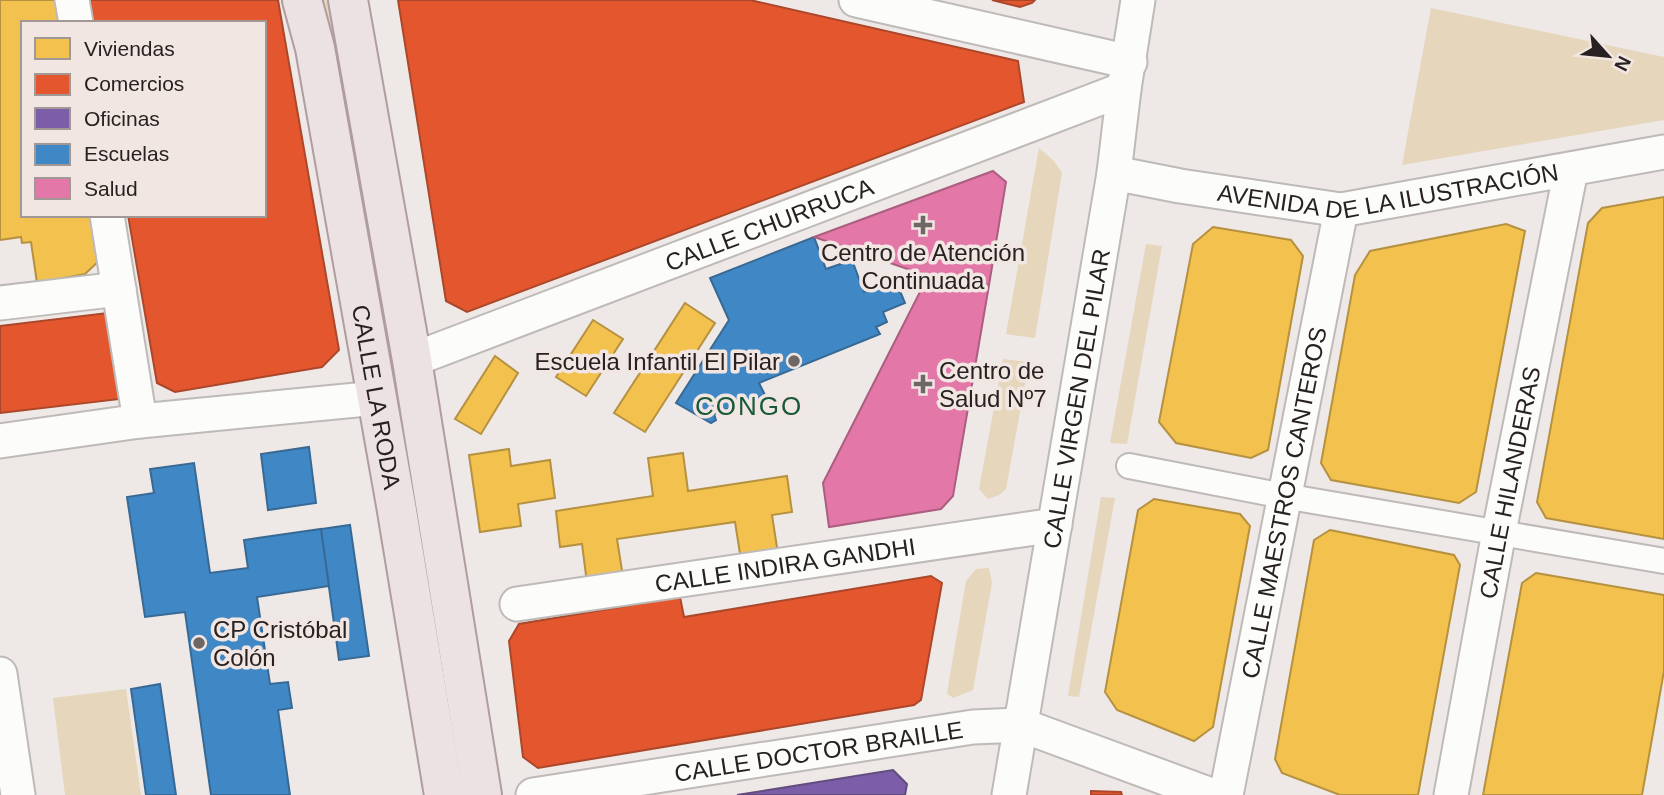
<svg xmlns="http://www.w3.org/2000/svg" width="1664" height="795" font-family="Arial,sans-serif">
<style>
.green{fill:#e5d6bc}
.homes{fill:#f2c14e;stroke:#b59140;stroke-width:2}
.shops{fill:#e4572e;stroke:#ab472a;stroke-width:2}
.offices{fill:#7b5ea7;stroke:#624c7f;stroke-width:2}
.schools{fill:#3f88c5;stroke:#386994;stroke-width:2}
.health{fill:#e377a8;stroke:#ab5e80;stroke-width:2}
.lines{fill:none;stroke-linecap:round;stroke-linejoin:round}
.pedestrian-casing{stroke:#bebab8;stroke-width:28}
.minor-casing{stroke:#bebab8;stroke-width:37}
.primary-casing{stroke:#b09d9f;stroke-width:42}
.pedestrian{stroke:#fcfcfb;stroke-width:24}
.minor{stroke:#fcfcfb;stroke-width:33}
.primary{stroke:#ece1e3;stroke-width:38}
.poi-dot{fill:#6d6766;stroke:#f2e6e3;stroke-width:2.5}
.labels{text-anchor:middle;dominant-baseline:central;stroke-width:7;stroke-linejoin:round;paint-order:stroke}
.street-label{font-size:24px;fill:#272221;stroke:#f2e6e3}
.poi-label{font-size:24px;fill:#272221;stroke:#f2e6e3;text-anchor:start}
.neighbourhood-label{font-size:26px;letter-spacing:2px;fill:#18583b;stroke:#f2e6e3}
</style>
<rect width="100%" height="100%" fill="#eee8e6"/>
<path class="green" d="M322 0H329L410 434 398 436 330 33Z
M1431 8 1664 57V120L1402 165Z
M1039 148 1054 161 1062 173 1035 338 1006 334Z
M1146 244 1162 246 1127 444 1110 443Z
M1003 359 1029 362 1006 489 999 495 988 499 979 489Z
M1101 497 1115 498 1079 697 1068 696Z
M989 568 992 583 973 690 953 698 947 693 966 581 976 569Z
M126 689 141 795H65L53 698Z"/>
<path class="homes" d="M0 0H57L61 23H23V215H93L100 260 85 274 37 283 31 242 22 243 21 237 0 240Z
M1664 197V539L1546 518 1537 502 1588 223 1602 208Z
M1506 224 1525 231 1476 492 1459 503 1331 480 1321 463 1355 275 1370 251Z
M1213 227 1291 240 1303 256 1268 450 1251 458 1176 443 1159 422 1193 244Z
M685 303 715 323 645 432 614 413Z
M593 320 623 339 586 396 556 377Z
M495 356 518 373 481 434 455 419Z
M509 449 511 466 550 460 555 498 518 504 521 526 480 532 469 455Z
M683 453 688 491 787 476 792 512 772 515 778 554 741 560 735 522 617 539 623 577 587 583 582 544 560 547 556 511 653 496 648 458Z
M1154 499 1240 514 1250 526 1213 727 1194 741 1117 710 1105 692 1138 510Z
M1330 530 1454 555 1460 565 1418 795H1340L1282 773 1275 759 1314 540Z
M1536 573 1664 595V671L1642 795H1483L1522 583Z"/>
<path class="shops" d="M90 0H278L339 350 322 367 175 392 157 383 128 215H264V23H94Z
M398 0H750L1018 61 1024 102 467 312 446 301Z
M992 0H1035L1032 3 1020 7Z
M107 313 120 399 0 413V326Z
M931 576 942 583 921 700 914 705 538 768 523 757 509 641 519 624 680 597 684 617Z
M1091 791 1121 792 1122 795H1091Z"/>
<path class="offices" d="M893 770 907 784 905 795H737Z"/>
<path class="schools" d="M814 237 826 269 852 260 864 292 895 279 905 303 883 312 887 322 876 327 880 334 759 383 765 395 714 414 716 420 711 423 676 403 729 320 710 278Z
M309 447 316 503 268 510 261 454Z
M194 463 210 573 248 568 244 540 321 529 329 586 257 597 270 684 288 682 292 708 278 710 290 795H211L185 612 145 617 127 497 154 493 150 469Z
M350 525 369 656 339 660 321 529Z
M160 684 176 795H146L131 689Z"/>
<path class="health" d="M993 171 1006 182 989 285 928 276 814 237Z
M928 276 989 285 953 496 941 509 829 527 823 483Z"/>
<g class="lines">
<g class="pedestrian-casing">
<path id="pedestrian" d="M1129 466 1284 496 1664 561"/>
</g>
<g class="minor-casing">
<g id="minor">
<path d="M72 0 76 23"/>
<path d="M856 0 1130 62"/>
<path id="s1" d="M1114 173 1180 186 1341 210 1664 152"/>
<path d="M107 215 140 421"/>
<path d="M0 303 119 289"/>
<path id="s2" d="M412 360 1124 89"/>
<path d="M0 441 140 421 377 398"/>
<path id="s3" d="M517 604 1055 525"/>
<path d="M0 674 18 795"/>
<path id="s4" d="M533 795 973 727 1021 725 1211 795"/>
<path id="s5" d="M1009 795 1114 173 1124 89 1138 0"/>
<path id="s6" d="M1226 795 1341 210"/>
<path id="s7" d="M1451 795 1499 532 1571 170"/>
</g>
</g>
<g class="primary-casing">
<g id="primary">
<path id="s8" d="M302 0 315 48 396 505 444 795"/>
<path d="M348 0 412 360 482 795"/>
</g>
</g>
<use href="#pedestrian" class="pedestrian"/>
<use href="#minor" class="minor"/>
<use href="#primary" class="primary"/>
</g>
<g class="poi-dot">
<path d="M919.5 214.5h7v7h7v7h-7v7h-7v-7h-7v-7h7z"/>
<circle cx="794" cy="361" r="7"/>
<path d="M919.5 373.5h7v7h7v7h-7v7h-7v-7h-7v-7h7z"/>
<circle cx="199" cy="643" r="7"/>
</g>
<g class="labels">
<g class="street-label">
<text stroke="none"><textPath href="#s1" startOffset="278">AVENIDA DE LA ILUSTRACIÓN</textPath></text>
<text stroke="none"><textPath href="#s2" startOffset="382">CALLE CHURRUCA</textPath></text>
<text stroke="none"><textPath href="#s8" startOffset="404">CALLE LA RODA</textPath></text>
<text stroke="none"><textPath href="#s5" startOffset="402">CALLE VIRGEN DEL PILAR</textPath></text>
<text stroke="none"><textPath href="#s7" startOffset="318">CALLE HILANDERAS</textPath></text>
<text stroke="none"><textPath href="#s6" startOffset="298">CALLE MAESTROS CANTEROS</textPath></text>
<text stroke="none"><textPath href="#s3" startOffset="271">CALLE INDIRA GANDHI</textPath></text>
<text stroke="none"><textPath href="#s4" startOffset="289">CALLE DOCTOR BRAILLE</textPath></text>
</g>
<g class="poi-label">
<text x="923" y="252" text-anchor="middle">Centro de Atención<tspan x="923" dy="28">Continuada</tspan></text>
<text x="780" y="361" text-anchor="end">Escuela Infantil El Pilar</text>
<text x="939" y="370">Centro de<tspan x="939" dy="28">Salud Nº7</tspan></text>
<text x="213" y="629">CP Cristóbal<tspan x="213" dy="28">Colón</tspan></text>
</g>
<g class="neighbourhood-label">
<text x="749" y="406">CONGO</text>
</g>
</g>
<rect x="21" y="21" width="245" height="196" fill="#f2e6e3" stroke="#a19895" stroke-width="2"/>
<rect x="35" y="38" width="35" height="21" fill="#f2c14e" stroke="#a19895" stroke-width="2"/>
<text x="84" y="56" font-size="21" fill="#272221">Viviendas</text>
<rect x="35" y="74" width="35" height="21" fill="#e4572e" stroke="#a19895" stroke-width="2"/>
<text x="84" y="91" font-size="21" fill="#272221">Comercios</text>
<rect x="35" y="108" width="35" height="21" fill="#7b5ea7" stroke="#a19895" stroke-width="2"/>
<text x="84" y="126" font-size="21" fill="#272221">Oficinas</text>
<rect x="35" y="144" width="35" height="21" fill="#3f88c5" stroke="#a19895" stroke-width="2"/>
<text x="84" y="161" font-size="21" fill="#272221">Escuelas</text>
<rect x="35" y="178" width="35" height="21" fill="#e377a8" stroke="#a19895" stroke-width="2"/>
<text x="84" y="196" font-size="21" fill="#272221">Salud</text>
<g transform="translate(1608 56) rotate(117)" stroke="#f2e6e3" stroke-width="5" paint-order="stroke">
<path d="M0-5L12 26L0 18L-12 26Z" fill="#272221"/>
<text y="-10" font-size="19" font-weight="bold" text-anchor="middle" fill="#272221">N</text>
</g>
</svg>
